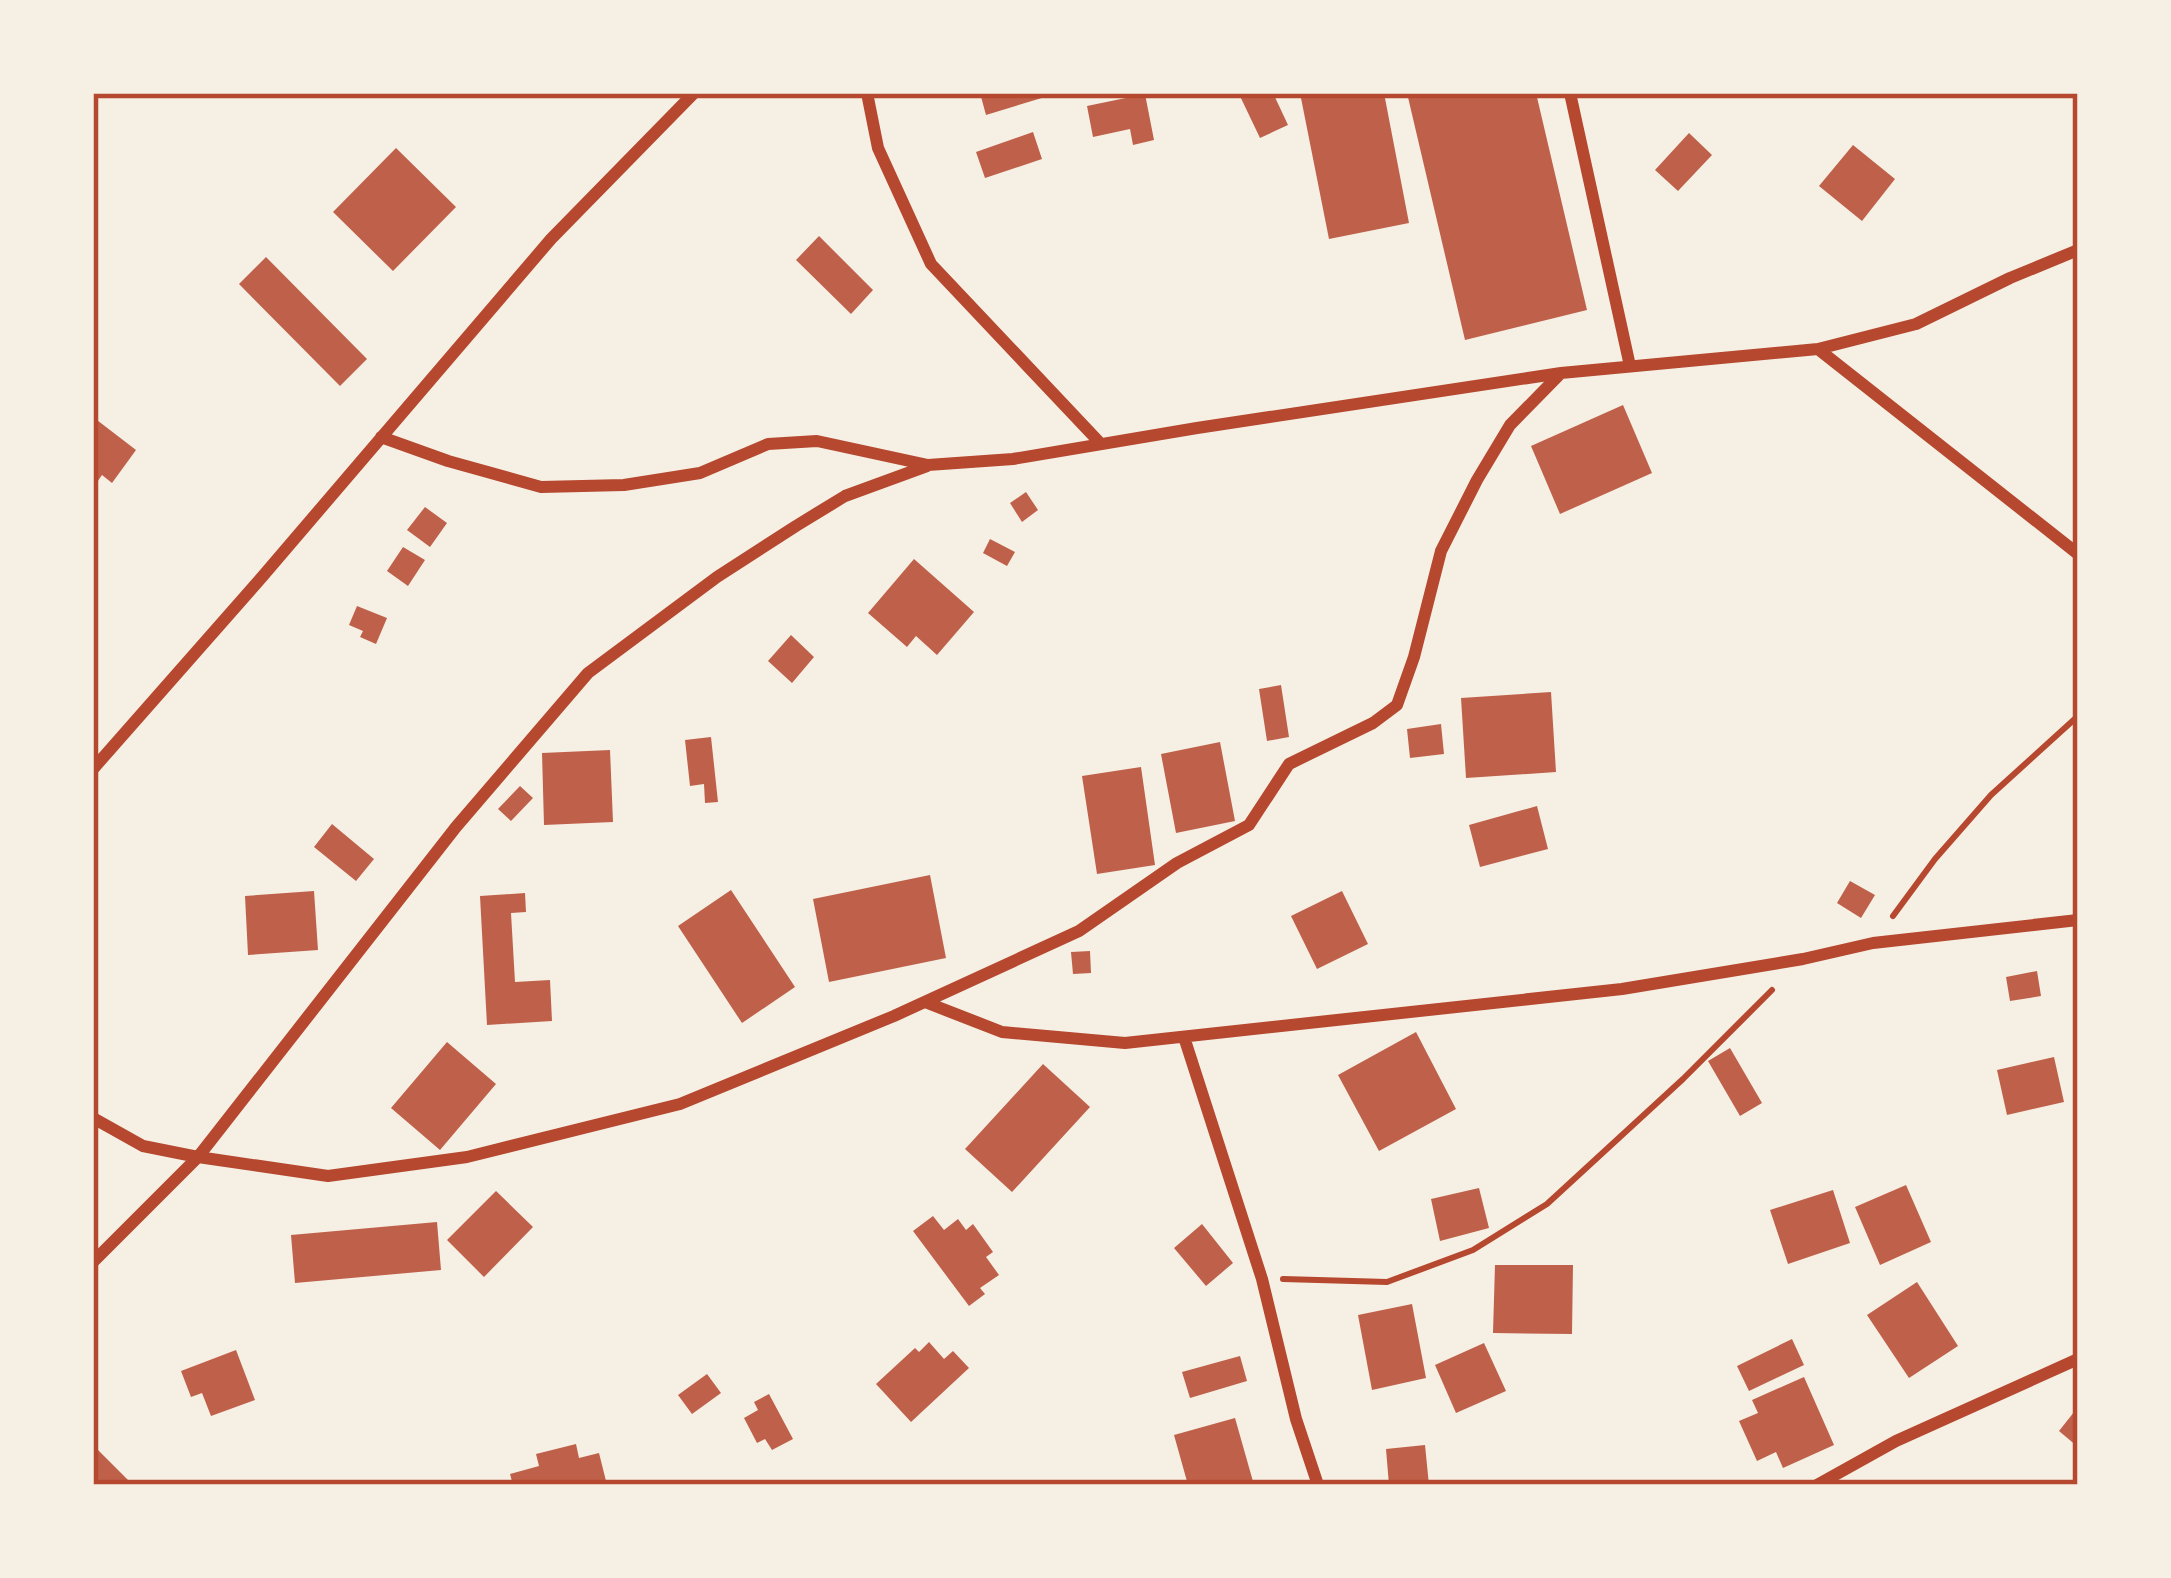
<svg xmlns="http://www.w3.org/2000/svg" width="2171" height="1578" font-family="'Archivo Narrow',sans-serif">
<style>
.building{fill:#bf614a}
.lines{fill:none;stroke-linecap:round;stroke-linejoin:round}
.path{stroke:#b5482f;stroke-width:6}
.minor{stroke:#b5482f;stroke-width:12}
.neatline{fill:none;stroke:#b5482f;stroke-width:4.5}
</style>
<rect width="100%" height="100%" fill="#f6efe4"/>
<path class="building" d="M980 93H1044L1045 97 986 115Z
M1242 93H1273L1288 125 1260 138 1239 94Z
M1300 93H1384L1409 223 1329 239Z
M1407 93H1536L1587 310 1465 340Z
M1145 94 1154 140 1133 145 1130 129 1093 137 1087 106Z
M1033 132 1042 159 985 178 976 152Z
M1689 133 1712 155 1678 191 1655 170Z
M1853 145 1895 179 1862 221 1819 186Z
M396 148 456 207 393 271 333 212Z
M819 236 873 290 851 314 796 260Z
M266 257 367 359 340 386 239 284Z
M1623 405 1652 473 1560 514 1531 446Z
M93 417 136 450 112 483 102 475 93 488Z
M1026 492 1038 510 1022 522 1010 503Z
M425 507 447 523 430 547 407 530Z
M990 539 1015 552 1007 566 983 553Z
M403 547 425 560 408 586 387 571Z
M914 559 974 612 937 655 916 636 907 647 868 613Z
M357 606 387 618 376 644 360 637 363 631 349 625Z
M791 635 814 657 792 683 768 661Z
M1281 685 1289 737 1267 741 1259 689Z
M1551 692 1556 772 1466 778 1461 698Z
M1441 724 1444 754 1410 758 1407 729Z
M711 737 718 802 705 803 704 784 690 786 685 740Z
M1220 742 1235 821 1176 833 1161 754Z
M610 750 613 822 544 825 542 753Z
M1141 767 1155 865 1097 874 1082 776Z
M520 786 533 798 511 821 498 809Z
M1537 806 1548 849 1480 867 1469 825Z
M332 824 374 859 356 881 314 847Z
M930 875 946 958 829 982 813 899Z
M1850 881 1875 895 1861 918 1837 903Z
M731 890 795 987 742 1023 678 926Z
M314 891 318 950 248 955 245 896Z
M1342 891 1368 944 1317 969 1291 916Z
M525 893 526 912 511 913 515 982 550 980 552 1021 487 1025 480 896Z
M1090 951 1091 973 1073 974 1071 952Z
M2037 971 2041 996 2010 1001 2006 977Z
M1416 1032 1456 1109 1379 1151 1338 1075Z
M447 1042 496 1084 440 1150 391 1108Z
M1730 1048 1762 1103 1740 1116 1708 1061Z
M2054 1057 2064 1102 2007 1115 1997 1070Z
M1043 1064 1090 1107 1012 1192 965 1149Z
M1906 1185 1931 1242 1880 1265 1855 1207Z
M1479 1188 1489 1228 1440 1241 1431 1199Z
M1833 1190 1850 1243 1788 1264 1770 1210Z
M496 1191 533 1227 484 1277 447 1240Z
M933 1216 944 1230 958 1219 966 1230 973 1224 993 1252 986 1257 999 1275 980 1288 985 1294 969 1306 913 1231Z
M437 1222 441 1270 295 1283 291 1235Z
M1202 1224 1233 1263 1206 1286 1174 1248Z
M1495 1265H1573L1572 1334 1493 1333Z
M1917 1282 1958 1346 1909 1378 1867 1315Z
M1412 1304 1426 1378 1372 1390 1358 1315Z
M1792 1339 1804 1365 1749 1391 1737 1366Z
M929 1342 944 1359 953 1351 969 1368 911 1422 876 1384 915 1348 919 1352Z
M1484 1343 1506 1391 1456 1413 1435 1365Z
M236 1350 255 1400 211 1416 202 1393 191 1397 181 1371Z
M1240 1356 1247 1381 1190 1398 1182 1372Z
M707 1374 721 1393 692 1414 678 1395Z
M1804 1377 1834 1445 1783 1468 1776 1452 1757 1461 1739 1421 1758 1413 1752 1400Z
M769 1394 793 1439 772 1450 765 1439 757 1443 744 1418 758 1410 754 1402Z
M2078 1407V1447L2059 1431Z
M1235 1418 1254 1485H1188L1174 1435Z
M576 1444 579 1458 599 1453 607 1485H513L510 1474 539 1466 536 1454Z
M93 1445 133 1485H97L93 1481Z
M1425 1445 1429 1485H1389L1386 1449Z"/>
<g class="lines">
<path class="path" d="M1893 916 1935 859 1991 795 2078 716
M1283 1279 1387 1282 1473 1250 1547 1204 1683 1079 1772 990"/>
<path class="minor" d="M867 93 878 148 931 264 1101 444
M1570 93 1630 366
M1818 349 2078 554
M381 437 448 461 541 487 624 485 700 473 768 444 817 441 928 465 1013 459 1197 428 1561 373 1818 349 1916 324 2010 278 2078 250
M93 769 262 577 551 239 694 93
M925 1002 1002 1032 1125 1043 1622 989 1803 959 1873 943 2078 920
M1184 1037 1262 1279 1296 1419 1318 1485
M93 1118 143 1146 198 1157 328 1176 467 1157 680 1104 894 1016 1079 931 1177 863 1249 825 1289 764 1373 723 1397 705 1414 657 1441 551 1477 480 1510 425 1561 373
M93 1262 198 1157 456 827 588 673 717 577 796 526 845 496 927 466
M1817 1485 1896 1441 2078 1359"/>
</g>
<rect width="2171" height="1578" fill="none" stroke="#f6efe4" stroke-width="192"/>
<rect x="96" y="96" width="1979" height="1386" class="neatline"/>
</svg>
